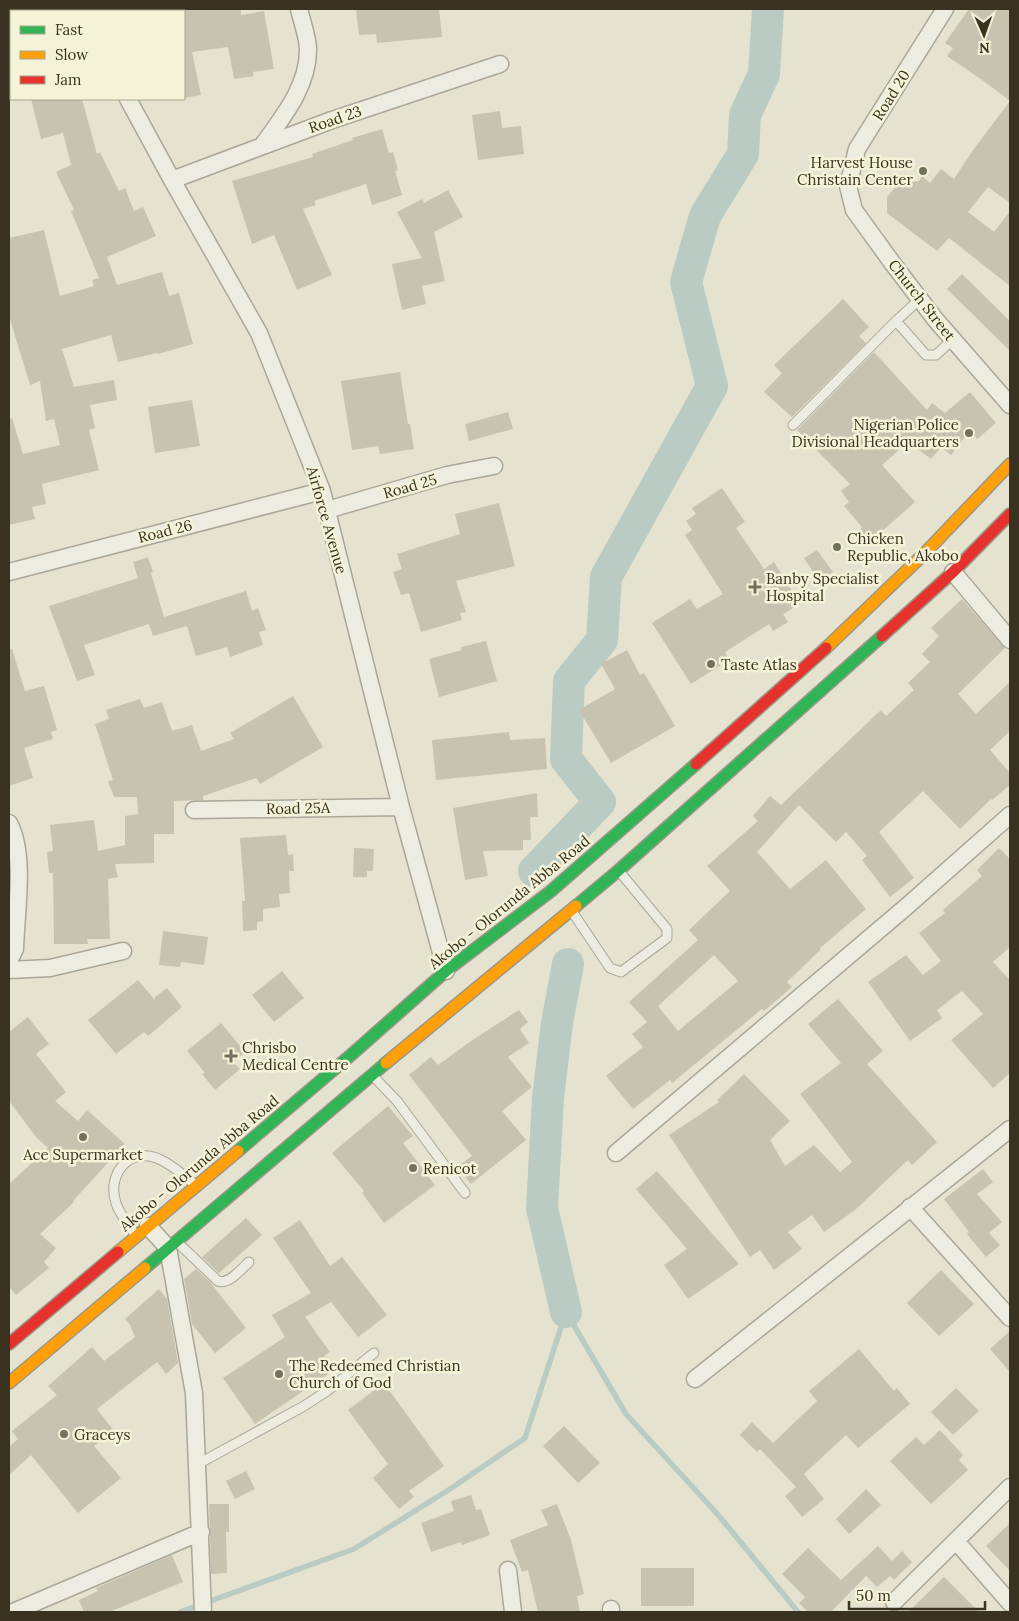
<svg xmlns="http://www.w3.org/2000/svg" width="1019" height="1621" font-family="Lora,serif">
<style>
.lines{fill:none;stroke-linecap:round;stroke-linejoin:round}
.stream{stroke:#bacbc4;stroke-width:5.5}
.river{stroke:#bacbc4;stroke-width:32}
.building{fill:#c8c2b0;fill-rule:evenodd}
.lane-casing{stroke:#aaa798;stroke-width:11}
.street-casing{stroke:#aaa798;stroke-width:19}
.fast-casing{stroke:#9a9788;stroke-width:14}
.slow-casing{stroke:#9a9788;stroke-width:14}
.jam-casing{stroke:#9a9788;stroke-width:14}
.lane{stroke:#edece1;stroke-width:9}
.street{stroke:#edece1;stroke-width:16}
.fast{stroke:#30b455;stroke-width:11}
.slow{stroke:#ff9f0a;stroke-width:11}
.jam{stroke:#e5322d;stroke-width:11}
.poi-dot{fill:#75705d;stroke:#f5f3d7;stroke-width:2}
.labels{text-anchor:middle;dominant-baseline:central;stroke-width:5;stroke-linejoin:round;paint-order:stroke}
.street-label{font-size:15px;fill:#393220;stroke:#f5f3d7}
.poi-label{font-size:15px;fill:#393220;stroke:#f5f3d7;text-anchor:start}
</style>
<rect width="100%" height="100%" fill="#e5e3cf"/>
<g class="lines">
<path class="stream" d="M566 1312 626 1414 720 1517 798 1612
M180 1612 354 1549 450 1489 525 1438 566 1312"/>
<path class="river" d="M534 871 600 802 566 759 569 681 602 640 606 577 712 386 686 282 705 216 743 154 745 115 764 74 768 9
M566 1312 542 1208 548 1098 557 1023 568 964"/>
</g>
<path class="building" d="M184 9H241V15L264 11 274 69 253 72 254 76 234 79 228 47 192 52 201 95 184 98Z
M366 9H439L442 37 377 43 376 34 359 35 356 10Z
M969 9H1010V203L988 187 968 212 994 232 1010 211V286L949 238 937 251 887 213V197L898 184 919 181 922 176 930 183 941 169 954 179 973 150 1010 101 985 82 947 56 953 48 945 43Z
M31 99H82L97 154 100 152 119 191 125 188 134 211 143 207 156 236 107 257 117 285 162 272 169 296 179 293 193 344 158 354 157 353 118 362 111 335 62 349 74 387 114 380 117 400 90 405 95 428 89 430 99 470 42 484 46 504 32 507 35 519 9 525V419L12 418 23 454 60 445 54 419 46 421 40 381 30 385 9 316V238L44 230 60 296 94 286 92 280 99 278 71 211 74 210 56 172 71 165 63 133 41 139Z
M500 111 502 128 521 126 524 154 478 160 472 115Z
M382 129 389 153 393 152 398 170 395 171 402 195 372 205 366 184 314 201 316 205 303 209 332 275 297 290 274 235 252 244 232 181 313 157 312 154 353 140 352 138Z
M448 190 463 217 434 232 445 281 422 286 426 304 402 310 392 264 422 258 397 212 422 199 424 203Z
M962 274 1010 321V351L947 289Z
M843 299 869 327 859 336 866 343 792 417 764 392 782 373 774 365Z
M874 352 927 410 932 403 945 413 970 392 996 423 977 439 970 430 951 455 941 447 931 459 908 442 882 465 915 502 870 542 860 530 862 527 844 506 849 502 841 491 850 484 797 430Z
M400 372 408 424H410L414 449 380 454 378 446 352 450 341 381Z
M192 400 200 446 155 453 148 407Z
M508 412 513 429 469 441 465 424Z
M722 488 745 522 736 528 764 569 774 562 800 604 783 614 788 622 773 631 769 624 725 652 729 660 691 684 652 623 690 599 697 609 723 594 685 535 692 530 686 521 696 514 692 508Z
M499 503 515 566 456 581 466 612 460 613 462 620 421 632 409 593 401 595 393 572 402 569 397 554 460 534 455 514Z
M817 550 833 572 819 581 804 558Z
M148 557 153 572 151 573 164 617 246 591 252 611 258 608 266 630 259 632 263 645 230 657 227 647 196 656 187 626 153 636 149 624 84 645 95 675 77 681 49 606 138 578 133 562Z
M962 599 1005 648 958 694 976 714 1010 682V731L990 750 1010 773V785L992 800 991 799 960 829 923 791 879 832 914 878 890 897 862 860 867 856 846 832 836 842 799 805 757 852 790 889 826 860 866 909 820 948 821 949 787 982 792 987 764 1011 762 1009 672 1083 670 1080 633 1109 606 1076 643 1047 632 1034 647 1022 629 1002 698 940 689 930 730 891 707 866 758 821 753 816 770 796 781 805 881 710 886 716 914 690 908 683 930 662 922 654 939 636 931 628ZM714 955 738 981 678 1031 658 1006Z
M486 641 497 681 439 697 429 659 462 650 461 647Z
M9 649H12L25 691 44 686 57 730 51 732 53 739 24 748 33 778 9 786Z
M627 650 640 675 644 673 675 726 611 763 579 710 615 689 601 664Z
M293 696 323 747 260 784 256 778 203 796V800L174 801V834H154V863L115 864 118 877 108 879 110 939H87L88 944H54L53 873H49L47 852 53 851 50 825 94 820 98 851 125 845V816L138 814 137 797H114L108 781 113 780 95 724 109 719 106 710 140 699 144 708 162 702 172 731 192 725 201 751 234 739 230 733Z
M509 732 510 740 545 738 547 769 436 780 432 740Z
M537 793 538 817H530L531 840H523V850L483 851 488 876 465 880 453 808Z
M286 835 288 855 293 854 294 871H289L290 893 279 894 280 907 263 909V921L257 922V930L243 931 242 901H245L240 838Z
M354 848 374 849 373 871H367V877H353Z
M999 848 1010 859V947L993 962 1010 980V1073L993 1088 951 1040 983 1014 962 991 937 1010 942 1018 910 1041 868 982 906 955 923 975 941 961 919 933 945 913 943 910 982 876 977 870Z
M163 931 208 937 204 965 181 962 180 967 159 965Z
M282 971 304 998 274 1022 252 995Z
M138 980 155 1000V997L167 988 182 1007 148 1036 144 1032 116 1054 88 1020Z
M838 999 883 1051 867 1064 937 1142 912 1165 908 1160 855 1210 824 1232 812 1215 788 1232 802 1249 774 1270 760 1250 750 1257 669 1135 719 1102 717 1100 744 1074 790 1121 770 1140 785 1166 814 1145 840 1172 852 1162 800 1094 841 1063 808 1024Z
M519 1010 528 1022 520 1029 529 1043 508 1057 532 1087 502 1111 526 1140 471 1184 457 1167 472 1156 409 1075 431 1057 438 1065 471 1041Z
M28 1017 49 1044 36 1054 66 1092 55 1101 78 1121 87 1110 125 1144 73 1201 74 1202 40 1234 56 1248 44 1262 49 1268 16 1295 9 1287V1184L48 1148 36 1137 9 1101V1032Z
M221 1023 245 1052 233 1062 240 1069 215 1090 202 1074 205 1073 187 1051Z
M388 1106 413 1136 403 1143 435 1185 384 1223 362 1193 364 1191 332 1153Z
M983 1169 993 1182 977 1194 1002 1222 989 1233 1000 1245 986 1257 967 1234 969 1232 944 1199Z
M657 1171 739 1264 688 1299 664 1265 687 1249 636 1189Z
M246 1218 262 1235 219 1273 202 1257Z
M300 1220 330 1266 342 1257 387 1315 358 1337 331 1302 305 1317 330 1352 324 1356 334 1370 255 1424 223 1378 285 1337 272 1315 311 1293 273 1238Z
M196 1269 210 1282 246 1328 215 1353 192 1324 184 1279Z
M941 1270 974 1304 939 1336 907 1303Z
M159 1289 167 1299 178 1363 166 1374 157 1362 97 1409 114 1431 94 1446 121 1478 78 1513 31 1455 9 1475V1447L18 1439 12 1431 57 1395 48 1386 92 1347 104 1361 135 1337 130 1325 125 1319Z
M1010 1331V1372L990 1349Z
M859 1349 894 1391 897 1388 910 1404 858 1448 846 1435 804 1474 824 1499 802 1517 785 1496 796 1487 760 1449 757 1452 740 1435 752 1422 773 1443 817 1401 809 1391Z
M384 1383 444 1466 409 1491 414 1497 399 1509 373 1478 388 1464 348 1410Z
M956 1388 979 1411 953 1435 931 1412Z
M564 1426 600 1463 578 1483 543 1446Z
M940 1430 963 1455 959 1460 968 1470 931 1504 890 1461 916 1437 924 1445Z
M246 1471 255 1489 235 1499 226 1481Z
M866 1489 881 1505 849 1534 836 1519Z
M471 1495 476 1510 481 1509 490 1535 462 1545 461 1542 431 1552 421 1523 454 1511 451 1501Z
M209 1504H229V1532H226L227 1573 211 1574Z
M557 1504 571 1540 584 1594 577 1596 580 1612H538L528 1570 522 1572 510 1540 548 1525 541 1510Z
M1010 1523V1571L986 1546Z
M878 1546 892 1561 902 1551 912 1562 894 1580 890 1576 877 1587 866 1576 831 1612H808L799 1603 805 1597 782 1574 808 1548 841 1580Z
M172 1555 183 1582 109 1612H84L79 1600 98 1591 96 1588Z
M641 1568H694V1606H641Z
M944 1577 979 1612H908Z"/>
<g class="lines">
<g class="lane-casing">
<path id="lane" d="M920 299 896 321 926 355H936L953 339
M793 425 896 321
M571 910 610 968 621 972 667 938V929L619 871
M373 1076 397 1101 465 1193
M136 1236C130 1226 119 1214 116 1203 106 1173 131 1145 161 1160 174 1166 185 1177 196 1185
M176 1241 218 1281C229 1285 241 1269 249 1262
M198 1464 304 1406 327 1391 374 1353"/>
</g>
<g class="street-casing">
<path id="street" d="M85 9 86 11
M945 9 857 149 848 186 854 210 893 264 935 319 1010 405
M128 99 172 180 259 333 322 491 401 807 446 971
M262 146C282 118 308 87 308 50 308 37 302 22 299 9
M172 180 332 120 500 64
M327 510 447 475 494 466
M9 572 322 491
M953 572 1010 640
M194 810 401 807
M9 823C26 854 16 913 15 949L9 961
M9 970 50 968 123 951
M616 1153 906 907 1010 815
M910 1207 1010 1318
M148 1226 168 1248 194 1393 203 1612
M695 1379 1010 1129
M956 1541 1010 1603
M508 1570 513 1612
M894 1602 1010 1487
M13 1612 201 1532
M611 1612V1609"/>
</g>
<g class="fast-casing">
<path id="fast" d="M576 906 619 870 882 636
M238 1151 351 1055 446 971 551 891 696 764
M145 1268 386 1063"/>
</g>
<g class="slow-casing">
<path id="slow" d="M826 648 924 554 1010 464
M386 1063 576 906
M118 1252 238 1151
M9 1383 145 1268"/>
</g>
<g class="jam-casing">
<path id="jam" d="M882 636 953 572 1010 514
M696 764 826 648
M9 1344 118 1252"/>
</g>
<use href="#lane" class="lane"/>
<use href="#street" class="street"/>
<use href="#fast" class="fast"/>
<use href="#slow" class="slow"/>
<use href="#jam" class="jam"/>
</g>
<g class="poi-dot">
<circle cx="923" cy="171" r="5"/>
<circle cx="969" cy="433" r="5"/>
<circle cx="837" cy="547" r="5"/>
<path d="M752.5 579.5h5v5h5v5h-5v5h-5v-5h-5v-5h5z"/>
<circle cx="711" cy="664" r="5"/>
<path d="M228.5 1048.5h5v5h5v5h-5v5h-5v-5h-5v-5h5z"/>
<circle cx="83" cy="1137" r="5"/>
<circle cx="413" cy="1168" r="5"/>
<circle cx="279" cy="1374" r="5"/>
<circle cx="64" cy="1434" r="5"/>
</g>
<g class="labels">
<g class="street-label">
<text transform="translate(891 95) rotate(-58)">Road 20</text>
<text transform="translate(335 119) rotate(-19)">Road 23</text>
<text transform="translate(922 300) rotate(52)">Church Street</text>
<text transform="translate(410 486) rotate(-16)">Road 25</text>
<text transform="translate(327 520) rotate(74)">Airforce Avenue</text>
<text transform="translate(165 531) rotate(-14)">Road 26</text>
<text transform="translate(298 808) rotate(-1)">Road 25A</text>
<text transform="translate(509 902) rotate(-39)">Akobo - Olorunda Abba Road</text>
<text transform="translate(199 1163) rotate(-40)">Akobo - Olorunda Abba Road</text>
</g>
<g class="poi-label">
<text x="913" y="162" text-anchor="end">Harvest House<tspan x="913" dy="17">Christain Center</tspan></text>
<text x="959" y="424" text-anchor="end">Nigerian Police<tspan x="959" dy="17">Divisional Headquarters</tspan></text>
<text x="847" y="538">Chicken<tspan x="847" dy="17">Republic, Akobo</tspan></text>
<text x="766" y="578">Banby Specialist<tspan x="766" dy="17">Hospital</tspan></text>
<text x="721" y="664">Taste Atlas</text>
<text x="242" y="1047">Chrisbo<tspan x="242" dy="17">Medical Centre</tspan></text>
<text x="83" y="1154" text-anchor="middle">Ace Supermarket</text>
<text x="423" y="1168">Renicot</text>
<text x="289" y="1365">The Redeemed Christian<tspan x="289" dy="17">Church of God</tspan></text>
<text x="74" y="1434">Graceys</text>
</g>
</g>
<rect width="1019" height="1621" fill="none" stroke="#393220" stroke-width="20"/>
<rect x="10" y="10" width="175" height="90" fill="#f5f3d7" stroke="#aaa68e"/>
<rect x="20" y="26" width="25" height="8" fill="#30b455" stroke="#aaa68e"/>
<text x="55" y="35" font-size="15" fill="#393220">Fast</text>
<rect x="20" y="51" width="25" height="8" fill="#ff9f0a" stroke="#aaa68e"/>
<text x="55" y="60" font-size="15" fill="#393220">Slow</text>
<rect x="20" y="76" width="25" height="8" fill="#e5322d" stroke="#aaa68e"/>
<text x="55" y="85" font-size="15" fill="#393220">Jam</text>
<g transform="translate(984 35) rotate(178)" stroke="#f5f3d7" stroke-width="4" paint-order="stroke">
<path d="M0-4L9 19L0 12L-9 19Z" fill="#393220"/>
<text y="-8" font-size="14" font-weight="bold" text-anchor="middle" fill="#393220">N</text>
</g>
<path d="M849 1601v8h136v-8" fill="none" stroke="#393220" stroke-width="2.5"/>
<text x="856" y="1601" font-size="15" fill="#393220" stroke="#f5f3d7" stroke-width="4" paint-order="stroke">50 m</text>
</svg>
